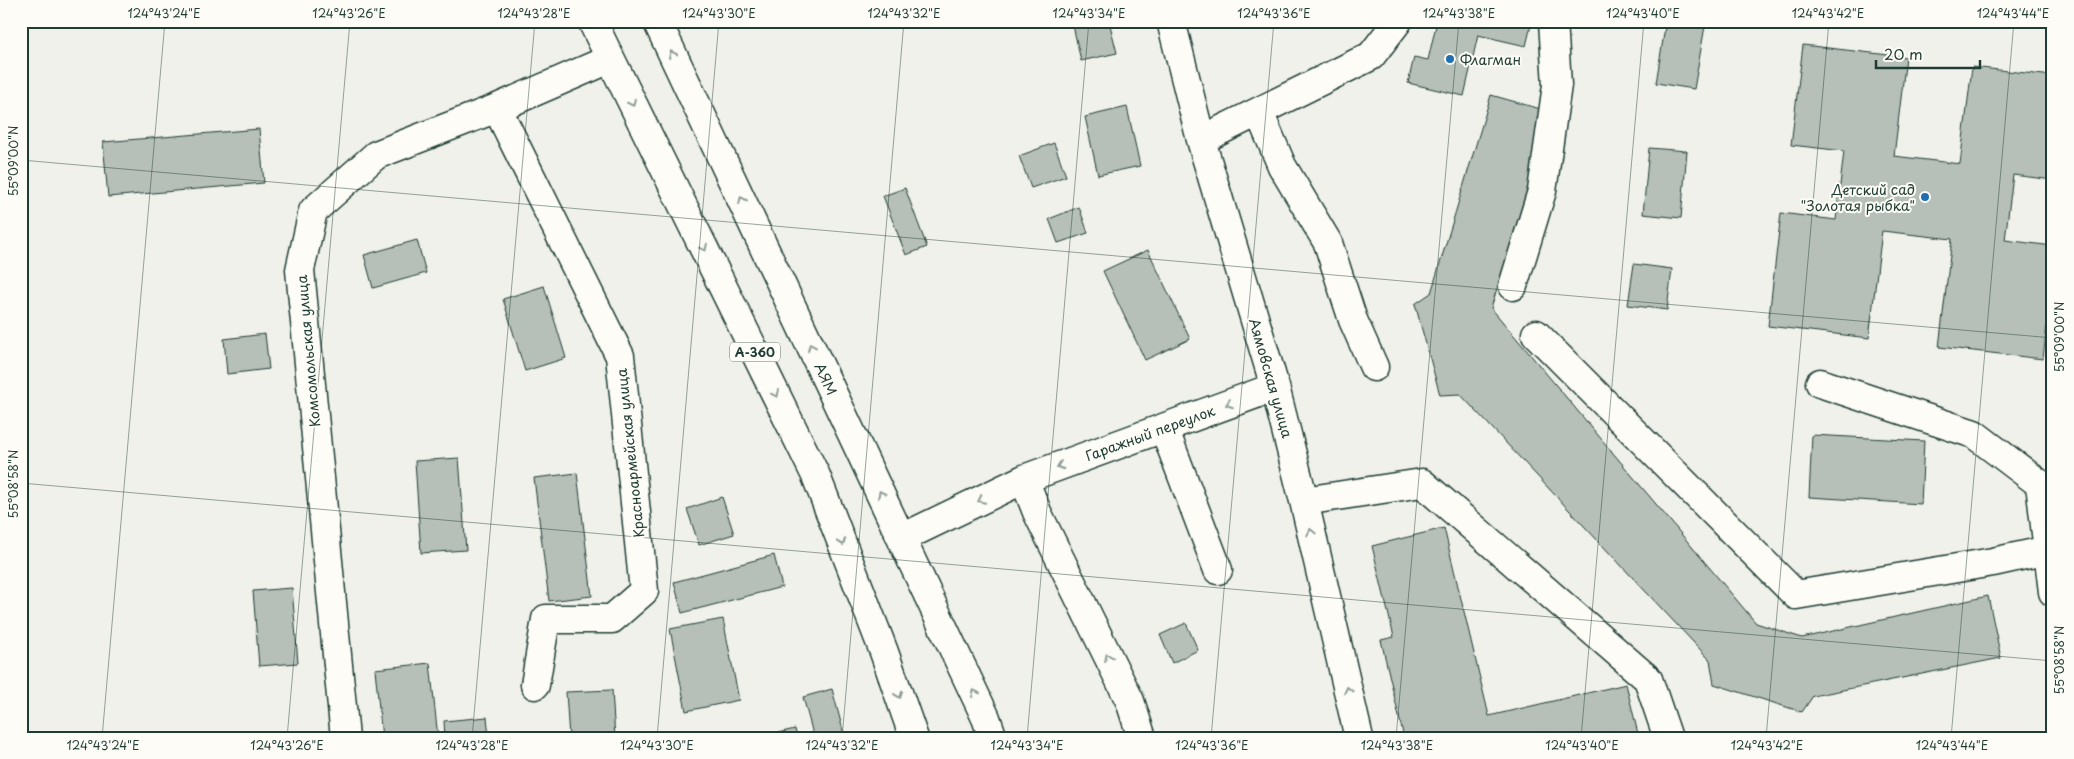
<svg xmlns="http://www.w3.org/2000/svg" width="2074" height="759" font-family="'Playpen Sans',sans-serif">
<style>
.building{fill:#b6bfb8;stroke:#1f3d34}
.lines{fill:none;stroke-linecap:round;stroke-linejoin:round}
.minor-casing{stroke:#1f3d34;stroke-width:31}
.highway-casing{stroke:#1f3d34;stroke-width:31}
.minor{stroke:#fdfcf7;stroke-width:28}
.highway{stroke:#fdfcf7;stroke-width:28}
.oneway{stroke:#8e9c96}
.ticks{fill:none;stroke:#1f3d34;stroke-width:1;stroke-opacity:0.45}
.poi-dot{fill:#1f6fb2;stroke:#fdfcf7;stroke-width:2}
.labels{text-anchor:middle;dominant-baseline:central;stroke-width:4;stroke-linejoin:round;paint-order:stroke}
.shield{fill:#fdfcf7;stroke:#62766e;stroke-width:1}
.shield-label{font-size:12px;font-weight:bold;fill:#1f3d34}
.poi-label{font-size:14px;fill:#1f3d34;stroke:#fdfcf7;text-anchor:start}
.street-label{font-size:14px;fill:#1f3d34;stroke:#fdfcf7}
.neatline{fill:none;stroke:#1f3d34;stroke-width:2}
.ticks-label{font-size:12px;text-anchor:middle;fill:#1f3d34}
</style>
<rect width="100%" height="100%" fill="#f0f1eb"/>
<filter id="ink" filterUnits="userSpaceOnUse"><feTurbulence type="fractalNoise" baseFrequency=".02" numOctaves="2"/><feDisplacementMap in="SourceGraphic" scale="10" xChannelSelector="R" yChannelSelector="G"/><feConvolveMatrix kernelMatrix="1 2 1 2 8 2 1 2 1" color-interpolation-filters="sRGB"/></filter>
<g filter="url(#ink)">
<path class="building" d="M1072 21H1109L1117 53 1081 61Z
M1437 21H1532L1526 46 1478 35 1464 96 1408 83 1414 57 1428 60Z
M1666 21 1705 26 1694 89 1656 83Z
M1803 45 1906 57 1894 156 1960 164 1972 67 2053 76V180L2013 175 2005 240 2053 246V274L2043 359 1939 347 1952 239 1882 231 1869 338 1768 326 1781 213 1836 220 1844 151 1791 145Z
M1491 95 1551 112 1491 308 1756 623 1802 638 1988 596 2001 658 1813 696 1802 712 1714 684 1710 660 1460 394 1440 395 1415 304 1431 293Z
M1127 107 1140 166 1098 175 1085 117Z
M259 129 264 183 108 197 103 142Z
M1054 143 1066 176 1031 188 1019 156Z
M1649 148 1687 151 1681 218 1643 214Z
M905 188 927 247 906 255 883 196Z
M1079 207 1088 233 1058 243 1049 219Z
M417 240 426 273 373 288 364 255Z
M1148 250 1190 339 1145 360 1103 271Z
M1634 264 1672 269 1667 310 1628 305Z
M544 286 566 358 525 371 503 299Z
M265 334 269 369 227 374 224 339Z
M1812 435 1924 441 1921 504 1809 497Z
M459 458 466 550 421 553 415 461Z
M577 473 592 596 549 601 534 478Z
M722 497 734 534 699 545 687 509Z
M1444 528 1489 716 1626 684 1639 738H1404L1381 640 1394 637 1372 546Z
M774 555 782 587 682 613 674 582Z
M292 588 298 663 259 666 253 591Z
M723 619 739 700 686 711 670 629Z
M1186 623 1198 650 1172 663 1160 635Z
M430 663 438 738H382L375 669Z
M832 689 845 738H814L803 697Z
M612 690 615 738H569L566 692Z
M487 717 489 738H445L444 721Z
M795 729 797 738H755Z"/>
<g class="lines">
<g class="minor-casing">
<path id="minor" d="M1171 21 1201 140 1275 387 1304 501 1359 738
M497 108 620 356 644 591 612 619H546L535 685
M1259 112 1282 166 1328 243 1353 320 1374 367
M1201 140 1371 56 1398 21
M1513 286 1542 191 1557 85 1553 21
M1536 334 1796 595 1993 562 2048 550
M1820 383 1974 434 2040 484 2053 592
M1164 428 1218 570
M1024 479 1037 512 1130 701 1142 738
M1304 501 1422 483 1648 679 1668 738
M902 538 1024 479 1275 387
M345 738 300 270 313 211 376 155 497 108 610 59"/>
</g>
<g class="highway-casing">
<path id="highway" d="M592 21 816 476 884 652 914 738
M657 21 986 718 993 738"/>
</g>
<use href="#minor" class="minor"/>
<use href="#highway" class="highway"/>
</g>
<defs><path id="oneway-chevron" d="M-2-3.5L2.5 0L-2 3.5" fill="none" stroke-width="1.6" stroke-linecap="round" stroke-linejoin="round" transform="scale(1.25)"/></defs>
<g class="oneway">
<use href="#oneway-chevron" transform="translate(672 54) rotate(-115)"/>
<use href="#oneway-chevron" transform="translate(632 103) rotate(64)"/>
<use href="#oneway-chevron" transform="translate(742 200) rotate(-115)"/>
<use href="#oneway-chevron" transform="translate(704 248) rotate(64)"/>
<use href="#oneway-chevron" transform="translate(811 347) rotate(-115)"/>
<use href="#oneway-chevron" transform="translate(776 394) rotate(64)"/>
<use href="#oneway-chevron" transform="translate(1229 404) rotate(160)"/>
<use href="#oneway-chevron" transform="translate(1060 466) rotate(160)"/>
<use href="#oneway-chevron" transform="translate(881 494) rotate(-115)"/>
<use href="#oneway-chevron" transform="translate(981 500) rotate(154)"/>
<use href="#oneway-chevron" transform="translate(1311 532) rotate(-103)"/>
<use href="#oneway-chevron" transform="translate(842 542) rotate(69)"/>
<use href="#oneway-chevron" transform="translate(1108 657) rotate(-116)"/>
<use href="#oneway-chevron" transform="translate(1348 690) rotate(-103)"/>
<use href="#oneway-chevron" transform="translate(975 693) rotate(-115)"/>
<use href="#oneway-chevron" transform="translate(899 695) rotate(70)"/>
</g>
</g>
<path class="ticks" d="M21 160 2053 338M21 483 2053 661M102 738 165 21M287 738 350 21M472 738 535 21M657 738 719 21M842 738 904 21M1027 738 1089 21M1211 738 1274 21M1396 738 1459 21M1581 738 1644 21M1766 738 1829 21M1951 738 2014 21"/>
<g class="poi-dot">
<circle cx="1450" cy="59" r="5"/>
<circle cx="1925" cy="197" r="5"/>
</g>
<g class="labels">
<rect class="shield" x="730" y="342.5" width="50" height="19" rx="4"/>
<g class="shield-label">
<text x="755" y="352">А-360</text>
</g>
<g class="poi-label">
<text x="1460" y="59">Флагман</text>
<text x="1915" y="189" text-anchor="end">Детский сад<tspan x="1915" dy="16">"Золотая рыбка"</tspan></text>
</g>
<g class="street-label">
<text transform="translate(308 351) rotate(-95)">Комсомольская улица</text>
<text transform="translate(1271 378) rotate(74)">Аямовская улица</text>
<text transform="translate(826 379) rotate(65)">АЯМ</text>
<text transform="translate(1150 433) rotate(-20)">Гаражный переулок</text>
<text transform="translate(630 453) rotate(-96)">Красноармейская улица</text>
</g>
</g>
<rect width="2074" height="759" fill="none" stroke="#fdfcf7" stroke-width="55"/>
<path d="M1876 60v8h104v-8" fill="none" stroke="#1f3d34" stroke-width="2.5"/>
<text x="1884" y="60" font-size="15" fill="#1f3d34" stroke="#fdfcf7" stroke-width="4" paint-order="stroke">20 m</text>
<rect x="28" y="28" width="2018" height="704" class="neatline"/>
<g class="ticks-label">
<text x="164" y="18">124°43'24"E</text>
<text x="349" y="18">124°43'26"E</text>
<text x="534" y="18">124°43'28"E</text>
<text x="719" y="18">124°43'30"E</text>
<text x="904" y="18">124°43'32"E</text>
<text x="1089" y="18">124°43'34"E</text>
<text x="1274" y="18">124°43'36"E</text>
<text x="1459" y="18">124°43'38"E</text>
<text x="1643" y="18">124°43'40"E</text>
<text x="1828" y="18">124°43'42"E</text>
<text x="2013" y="18">124°43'44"E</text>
<text transform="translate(14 161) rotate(-90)" y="4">55°09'00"N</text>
<text transform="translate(2060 337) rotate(-90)" y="4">55°09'00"N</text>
<text transform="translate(14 484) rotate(-90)" y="4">55°08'58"N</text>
<text transform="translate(2060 660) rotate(-90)" y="4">55°08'58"N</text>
<text x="103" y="750">124°43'24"E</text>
<text x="287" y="750">124°43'26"E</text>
<text x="472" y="750">124°43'28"E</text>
<text x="657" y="750">124°43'30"E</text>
<text x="842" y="750">124°43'32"E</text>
<text x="1027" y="750">124°43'34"E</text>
<text x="1212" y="750">124°43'36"E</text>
<text x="1397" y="750">124°43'38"E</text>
<text x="1582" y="750">124°43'40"E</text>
<text x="1767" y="750">124°43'42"E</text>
<text x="1952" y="750">124°43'44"E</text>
</g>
</svg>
